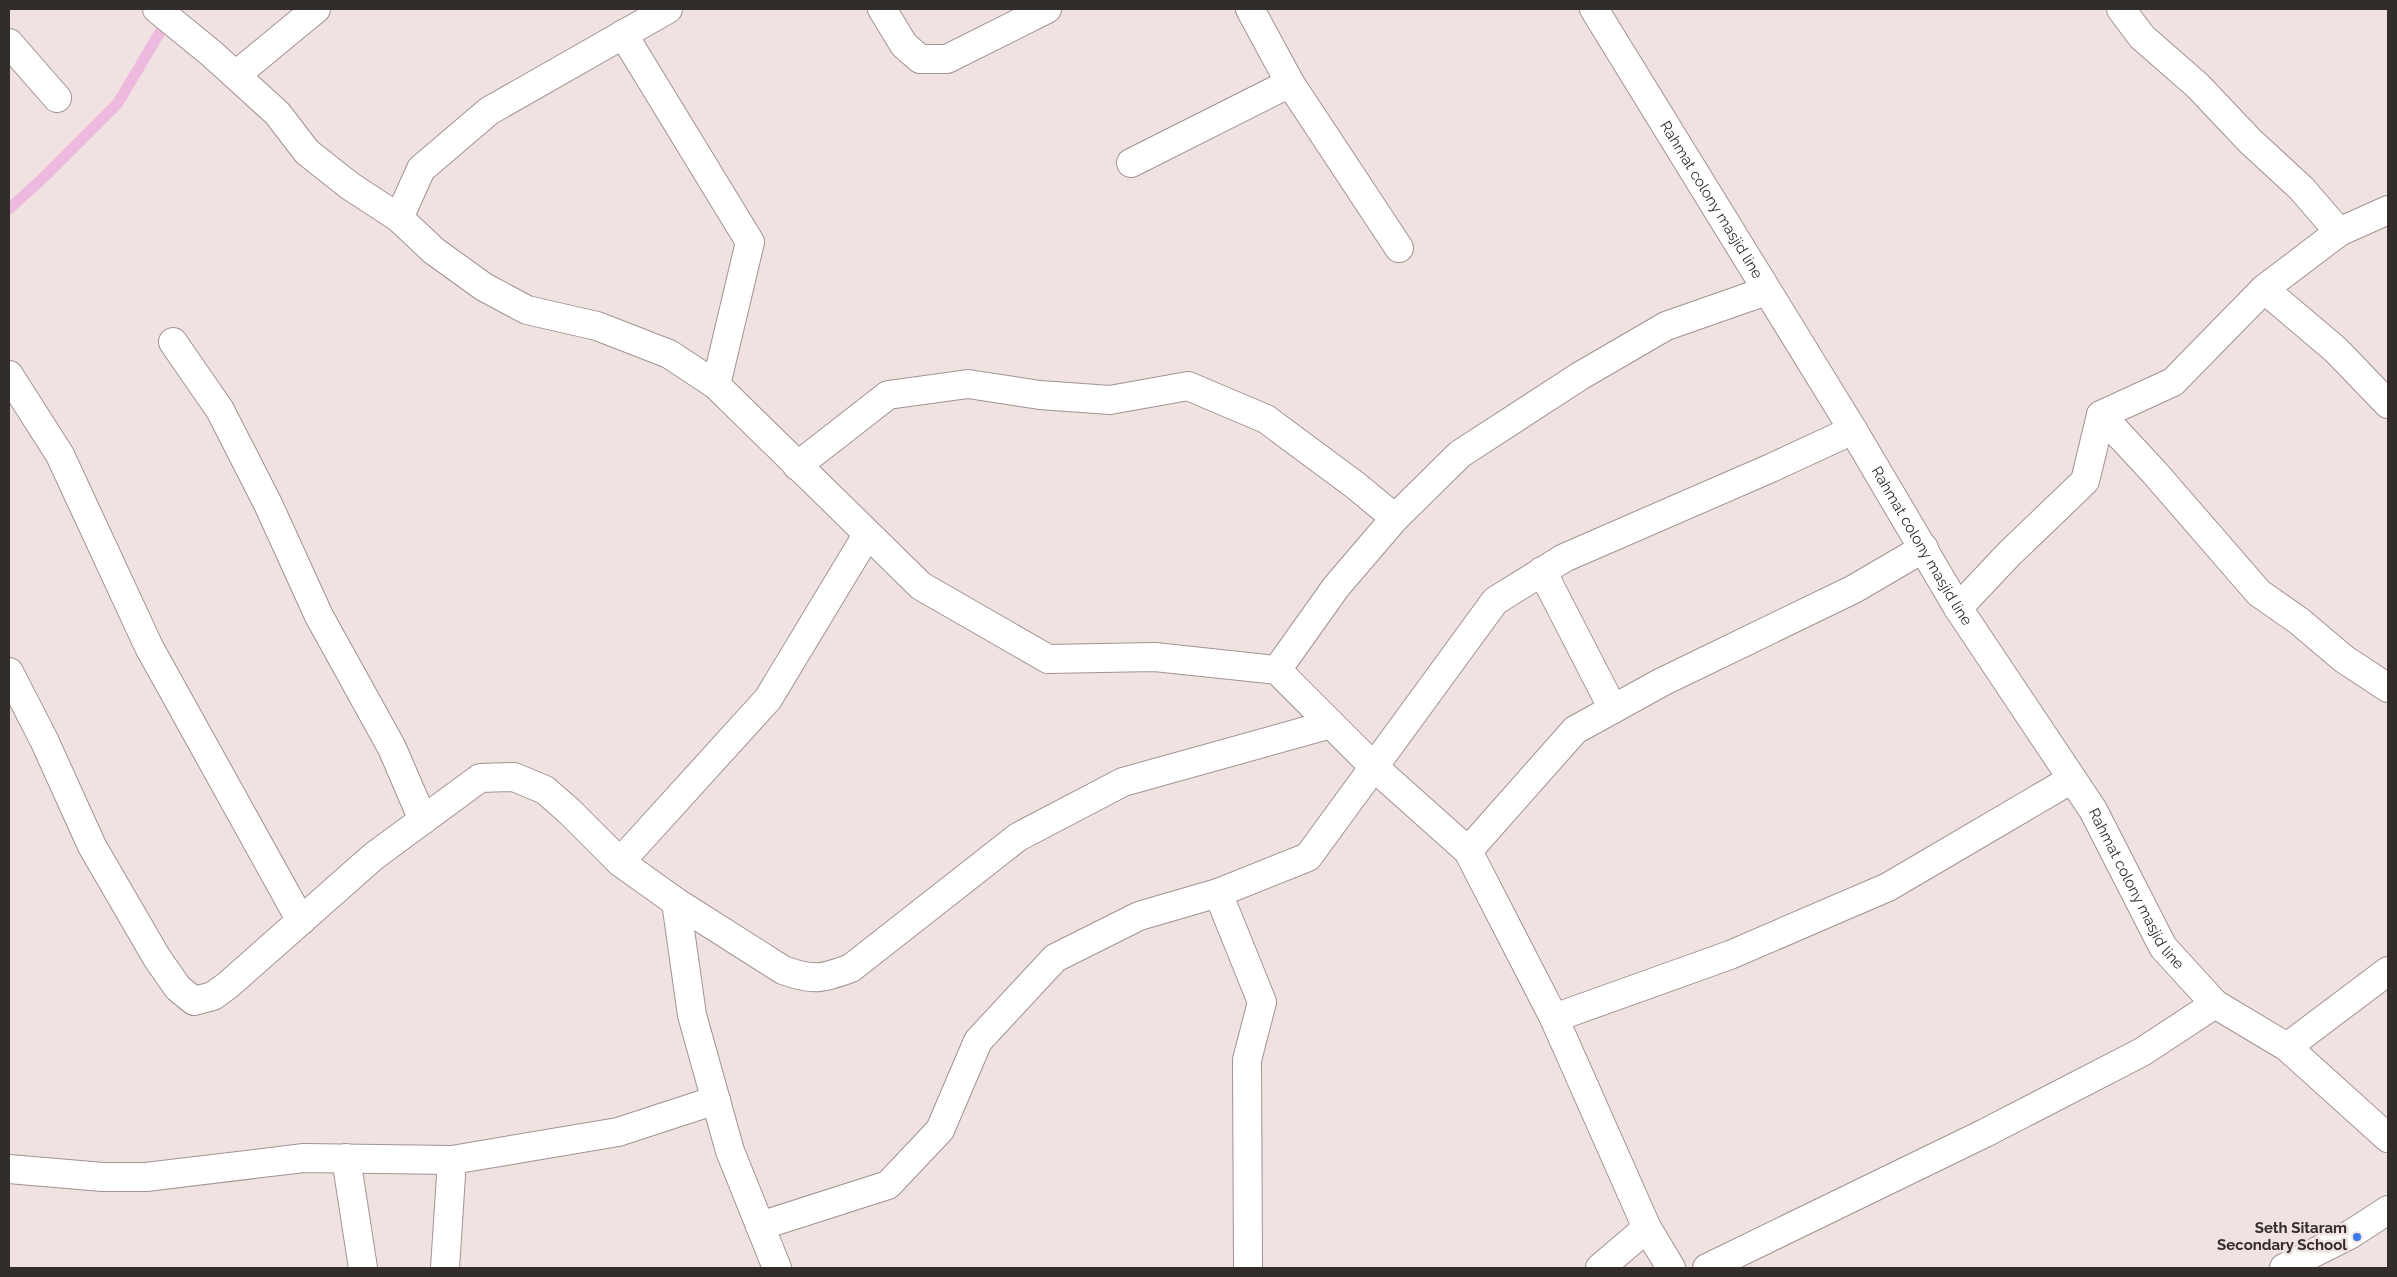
<svg xmlns="http://www.w3.org/2000/svg" width="2397" height="1277" font-family="Raleway,sans-serif">
<style>
.lines{fill:none;stroke-linecap:round;stroke-linejoin:round}
.stream{stroke:#eeb9de;stroke-width:11}
.street-casing{stroke:#a19391;stroke-width:30}
.street{stroke:#fff;stroke-width:28}
.poi-dot{fill:#3979e8;stroke:#f0e2e0;stroke-width:2}
.labels{text-anchor:middle;dominant-baseline:central;stroke-width:5;stroke-linejoin:round;paint-order:stroke}
.street-label{font-size:15px;fill:#322c2b;stroke:#f0e2e0}
.poi-label{font-size:15px;font-weight:bold;fill:#322c2b;stroke:#f0e2e0;text-anchor:end}
</style>
<rect width="100%" height="100%" fill="#f0e2e0"/>
<g class="lines">
<path class="stream" d="M9 209 42 179 118 103 169 17"/>
<g class="street-casing">
<g id="street">
<path d="M157 9 212 54 277 113 307 152 350 186 399 218 434 251 484 287 527 310 597 326 669 354 716 385 921 586 1048 659 1155 657 1277 670 1374 767 1468 851 1554 1018 1647 1228 1671 1268"/>
<path d="M882 9 904 45 920 59H947L1047 9"/>
<path d="M1250 9 1290 83 1399 248"/>
<path id="s1" d="M1594 9 1853 430 1958 608 2093 810 2163 947 2215 1004 2287 1047 2388 1138"/>
<path d="M2121 9 2142 37 2198 86 2250 141 2301 188 2339 232"/>
<path d="M623 34 750 242 716 385"/>
<path d="M9 43 57 98"/>
<path d="M236 75 316 9"/>
<path d="M1131 163 1290 83"/>
<path d="M399 218 421 169 489 111 668 9"/>
<path d="M2264 289 2336 350 2388 404"/>
<path d="M173 342 220 410 268 504 319 616 392 748 423 820"/>
<path d="M9 375 60 455 149 647 301 921"/>
<path d="M2101 415 2154 472 2259 593 2299 621 2344 659 2388 688"/>
<path d="M797 466 888 395 968 384 1040 395 1110 400 1188 386 1266 419 1355 485 1395 518"/>
<path d="M1542 571 1613 709"/>
<path d="M1958 608 2009 554 2085 481 2101 415 2173 382 2264 289 2339 232 2388 210"/>
<path d="M1277 670 1336 587 1395 518 1460 454 1580 376 1666 326 1766 291"/>
<path d="M9 672 44 740 92 846 157 958 178 988 194 1001 213 996 228 985 374 856 480 778 514 777 545 790 569 811 620 862 676 902 783 970C813 981 822 979 851 968L1018 837 1123 782 1331 724"/>
<path d="M1468 851 1575 730 1662 682 1854 589 1924 548"/>
<path d="M620 862 768 699 867 535"/>
<path d="M1218 893 1262 1002 1247 1060 1248 1268"/>
<path d="M676 902 692 1015 730 1151 777 1268"/>
<path d="M1554 1018 1730 955 1888 887 2072 779"/>
<path d="M2287 1047 2388 971"/>
<path d="M346 1158 363 1268"/>
<path d="M9 1169 103 1177H146L304 1158 452 1160 618 1132 716 1100"/>
<path d="M760 1226 888 1185 940 1130 978 1041 1055 958 1139 916 1218 893 1308 857 1495 601 1564 558 1771 468 1853 430"/>
<path d="M445 1268 452 1160"/>
<path d="M1600 1268 1647 1228"/>
<path d="M1707 1268 1985 1133 2142 1052 2215 1004"/>
<path d="M2284 1268 2351 1234 2388 1210"/>
</g>
</g>
<use href="#street" class="street"/>
</g>
<circle class="poi-dot" cx="2357" cy="1237" r="5"/>
<g class="labels">
<g class="street-label">
<text stroke="none"><textPath href="#s1" startOffset="224">Rahmat colony masjid line</textPath></text>
<text stroke="none"><textPath href="#s1" startOffset="629">Rahmat colony masjid line</textPath></text>
<text stroke="none"><textPath href="#s1" startOffset="1034">Rahmat colony masjid line</textPath></text>
</g>
<g class="poi-label">
<text x="2347" y="1228">Seth Sitaram<tspan x="2347" dy="17">Secondary School</tspan></text>
</g>
</g>
<rect width="2397" height="1277" fill="none" stroke="#322c2b" stroke-width="20"/>
</svg>
